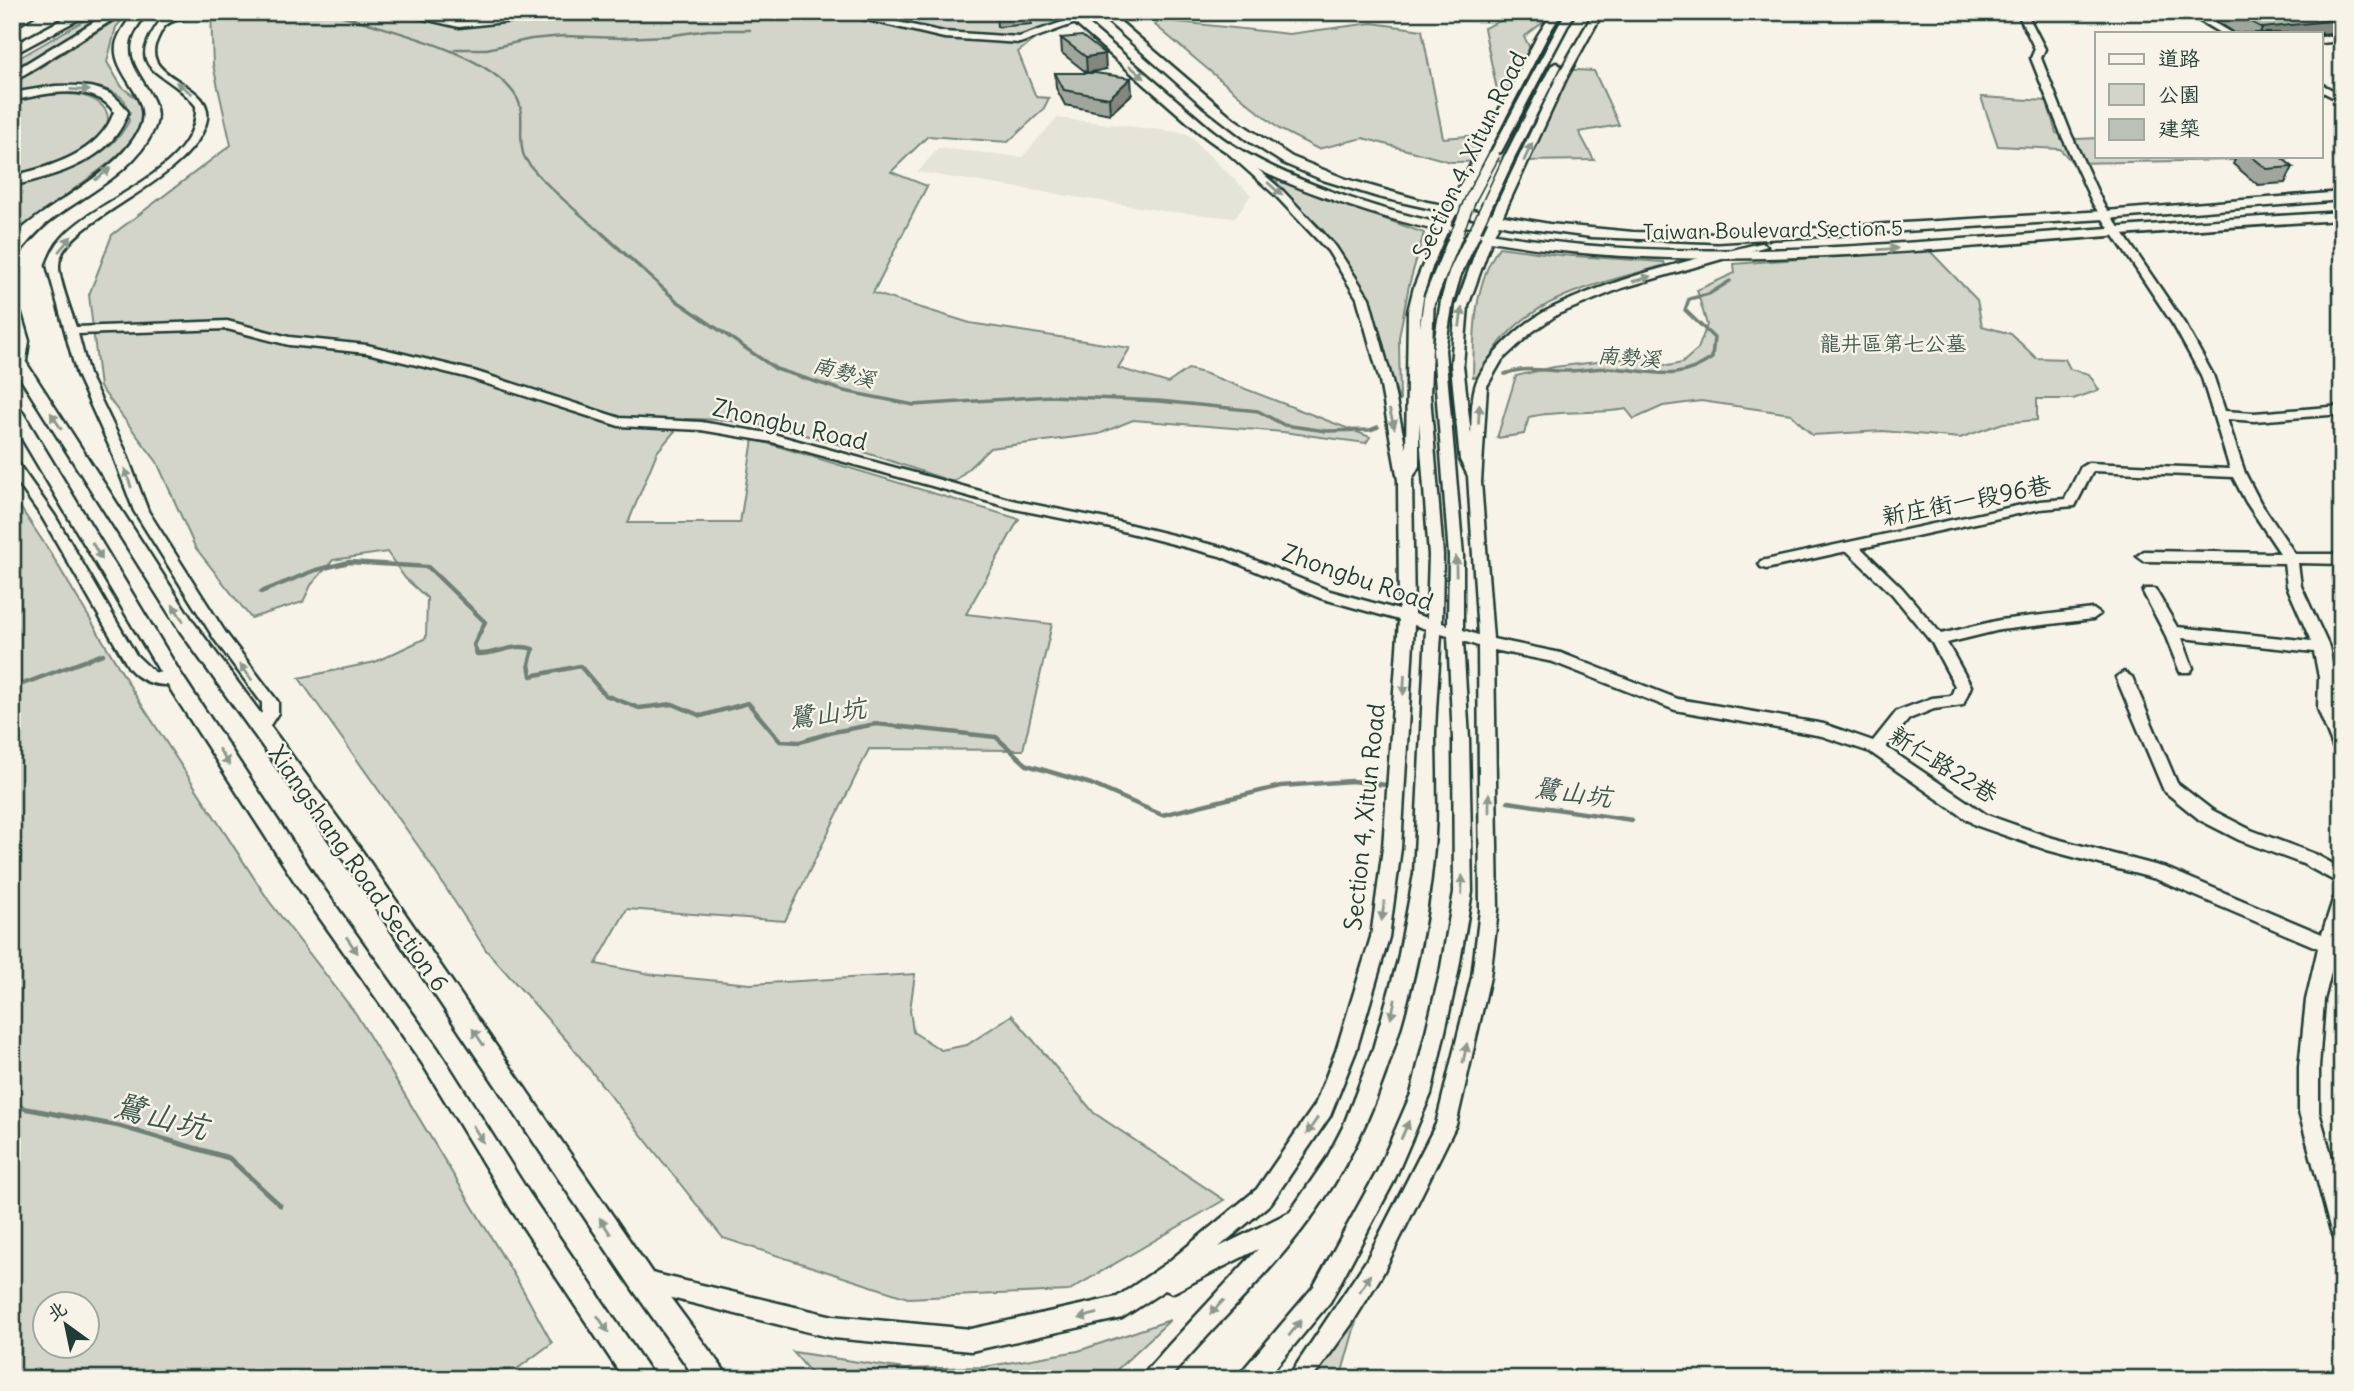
<svg xmlns="http://www.w3.org/2000/svg" width="2354" height="1391" font-family="Delius,'LXGW WenKai TC',sans-serif">
<style>
.built{fill:#e5e4d9}
.green{fill:#d3d5ca;stroke:#79897f;stroke-width:2;fill-rule:evenodd}
.lines{fill:none;stroke-linecap:round;stroke-linejoin:round}
.stream-far3{stroke:#6f8077;stroke-width:2.5}
.stream-far2{stroke:#6f8077;stroke-width:3.5}
.stream-far1{stroke:#6f8077;stroke-width:4.5}
.stream{stroke:#6f8077;stroke-width:5}
.minor-casing{stroke:#1f3d34;stroke-width:5}
.major-casing{stroke:#1f3d34;stroke-width:5}
.highway-casing{stroke:#1f3d34;stroke-width:5}
.minor{fill:#f7f3e8;fill-rule:evenodd}
.major{fill:#f7f3e8;fill-rule:evenodd}
.highway{fill:#f7f3e8;fill-rule:evenodd}
.minor-bridge-far1-casing{stroke:#1f3d34;stroke-width:13;stroke-linecap:butt}
.minor-bridge-casing{stroke:#1f3d34;stroke-width:17;stroke-linecap:butt}
.minor-bridge-far1{stroke:#f7f3e8;stroke-width:10}
.minor-bridge{stroke:#f7f3e8;stroke-width:12}
.wall{fill:#a1a69d;stroke:#1f3d34;stroke-width:2}
.shaded-wall{fill:#83877f;stroke:#1f3d34;stroke-width:2}
.building{fill:#bbc1b6;stroke:#1f3d34;stroke-width:2}
.oneway{fill:#8b988e}
.labels{text-anchor:middle;dominant-baseline:central;stroke-width:5;stroke-linejoin:round;paint-order:stroke}
.far-street-label{font-size:21px;fill:#1f3d34;stroke:#f7f3e8}
.far-park-label{font-size:21px;fill:#435b52;stroke:#f7f3e8}
.far-water-label{font-size:21px;font-style:italic;fill:#405950;stroke:#f7f3e8}
.street-label{font-size:24px;fill:#1f3d34;stroke:#f7f3e8}
.water-label{font-size:26px;font-style:italic;fill:#405950;stroke:#f7f3e8}
.near-water-label{font-size:32px;font-style:italic;fill:#405950;stroke:#f7f3e8}
</style>
<rect width="100%" height="100%" fill="#f7f3e8"/>
<filter id="ink" filterUnits="userSpaceOnUse"><feTurbulence type="fractalNoise" baseFrequency=".0143" numOctaves="2"/><feDisplacementMap in="SourceGraphic" scale="14" xChannelSelector="R" yChannelSelector="G"/><feConvolveMatrix kernelMatrix="1 2 1 2 8 2 1 2 1" color-interpolation-filters="sRGB"/></filter>
<g filter="url(#ink)">
<path class="built" d="M1057 118 1186 133 1251 195 1235 218 1163 211 918 172 938 148 1022 157Z"/>
<path class="green" d="M99 12H114L12 72V62Z
M129 12 116 27 107 62 122 87 140 101 145 118C130 151 103 168 74 189 53 205 32 224 12 242V185C54 177 108 162 129 121L125 101C104 77 40 86 12 93V85Z
M211 12H1051L1059 20 1018 52 1036 97 1049 98 1043 110 1008 142 928 136 891 172 927 186 873 293 970 323 1130 348 1118 368 1168 383 1188 369 1204 373 1370 437 1366 443 1283 432 1133 420 1099 434 990 448 954 482C867 454 778 417 685 419L657 452 628 523H740L753 439 1019 519 966 614 1052 624 1023 750 869 749 785 921 627 909 596 964 656 975 750 984 915 974 910 1010 913 1032 941 1050 967 1045 1012 1015 1094 1113 1224 1200 1068 1291 908 1298 723 1238 568 1042 486 950 419 847 299 678 375 662 426 638 427 598 405 578 387 552 333 560 311 585 303 602 251 618 195 547 157 462 100 387 89 295 112 235 231 145 213 65Z
M1520 12H1567L1542 23 1524 37 1541 68 1594 71 1619 125 1579 132 1594 160 1451 162 1363 138 1318 149 1279 129 1155 25 1160 20 1289 34 1372 23 1422 30 1443 138 1506 133 1484 28Z
M46 94C62 94 85 92 99 103 125 123 88 151 70 160 52 168 31 173 12 179V100Z
M1981 97 2047 101 2056 133 2077 139 2097 138V156H2284L2288 159 2073 163 2060 149 1998 146Z
M1280 181 1424 233 1409 285 1399 337 1400 402 1361 288 1324 231 1274 182Z
M1499 247 1559 255 1664 262 1665 265C1612 281 1544 292 1505 337 1494 348 1487 364 1478 377H1473C1474 333 1473 285 1499 247Z
M1928 249 1977 300 1982 326 2011 334 2036 358 2065 359 2070 369 2089 374 2099 390 2073 399H2037V420L2003 423 1960 438 1883 431 1812 435 1791 414 1701 401 1663 406 1634 419 1626 409C1594 415 1562 409 1529 417L1524 434 1497 438 1516 376 1554 367 1622 359H1649L1668 366 1682 363 1698 349 1707 325 1697 290 1735 273 1734 264Z
M12 495 50 552 136 696 269 901 356 1014 523 1290 552 1343 517 1369 471 1371 466 1379H12ZM46 1304H88V1346H46Z
M1360 1308 1340 1379H1312L1341 1340Z
M1170 1320 1107 1379H816L793 1352 904 1369 984 1367 1078 1351Z"/>
<g class="lines">
<path class="stream-far3" d="M330 12C380 28 490 51 517 98 526 114 517 139 524 156 533 176 586 219 604 235
M455 49H487L531 39 564 36 621 38 667 36 708 30H750"/>
<path class="stream-far2" d="M602 233 677 301 776 369 844 391 914 405 1051 396 1159 401 1258 411 1284 425 1326 431 1370 430 1378 427
M1505 374C1523 367 1540 370 1559 371 1575 372 1591 368 1608 368 1649 369 1674 385 1712 358L1714 338 1685 310 1689 299 1709 294 1730 281"/>
<path class="stream-far1" d="M261 592 316 570 349 562 428 567 485 622 474 645 477 654C497 655 515 642 533 649L529 664 531 676 580 666 605 695 639 708 673 704 701 716 748 703 780 741 800 742 833 732 876 724 996 737 1027 765 1091 784 1162 815 1281 786 1352 781 1386 785
M12 688 103 654
M1508 802 1632 820"/>
<path class="stream" d="M12 1106 119 1126 229 1158 280 1205"/>
<g class="minor-casing">
<path id="minor" d="M167 12H176L173 16 185 12H199C190 18 173 18 165 26 160 32 158 38 155 45 145 82 218 83 206 123 188 184 60 221 59 265 58 278 72 313 76 327L227 321 289 337 367 345 474 371 620 418 701 422 773 434 1016 501 1111 520 1225 548 1330 591 1399 610 1398 480 1380 381 1357 298 1328 251 1275 195 1220 146 1229 144 1283 191 1336 247 1369 298 1392 381 1406 449 1408 311 1414 287 1437 230 1538 35 1553 12H1562L1548 35C1525 80 1502 124 1480 169 1456 215 1420 274 1420 327L1424 299 1430 295 1434 297 1430 395 1443 555 1442 623 1448 625 1449 556 1433 350 1441 301 1447 297 1453 301 1445 350 1463 556V630L1478 635 1468 476 1460 460 1451 365 1456 306 1480 239 1557 77 1594 12H1603L1567 77 1492 239 1468 306 1463 365 1471 435C1472 420 1471 401 1475 387 1483 358 1526 320 1552 308 1617 277 1691 260 1761 243L1767 246 1622 288 1558 314 1532 332 1502 360 1487 386 1481 482 1493 639 1561 653 1678 699 1824 724 1873 741 1897 711 1932 698 1951 696 1955 686 1932 643 1892 594 1847 551 1766 569 1761 567 1759 564 1761 561 2040 501 2065 499 2081 467 2088 463 2230 469 2201 375 2174 326 2093 204 2061 134 2031 58 2035 49 2017 12H2026L2045 49 2041 58 2071 134 2103 204 2186 326 2213 375 2225 411 2254 413 2342 406V414L2254 421 2227 419 2245 473 2260 502 2295 554H2342V564L2298 563 2301 586 2329 647 2335 677 2334 709 2342 728V755L2334 749 2318 709 2319 677 2314 652 2182 638 2193 668 2190 672H2180L2164 632 2143 592 2145 589H2155L2177 627 2311 641 2287 586 2284 563 2144 561 2137 556 2144 551 2280 553 2246 502 2233 477 2093 471 2075 506 2040 509 1861 548 1902 588 1941 634 2000 620 2093 609 2100 614 2093 619 2000 630 1947 643 1971 686 1963 705 1934 709 1909 719 1886 747 1987 815 2049 837 2166 868 2322 934 2333 900 2336 895 2342 893V929L2324 1000 2319 1067V1112L2342 1193V1241L2335 1238 2331 1231 2299 1112V1067L2306 1000 2318 948 2156 879 2047 850 1975 825 1870 752 1822 736 1675 710 1553 662 1494 650 1498 910 1490 977 1456 1125 1382 1275 1351 1325 1312 1379H1287L1366 1261 1436 1124 1472 977 1480 910 1478 646 1463 641 1469 739 1472 892 1458 973 1431 1094 1393 1183 1330 1302 1266 1379H1239L1242 1371 1314 1286 1378 1170 1411 1094 1440 973 1454 892 1453 739 1448 636 1441 634C1439 667 1436 701 1435 734 1435 768 1437 802 1435 835 1427 952 1389 1105 1322 1202 1278 1267 1219 1320 1169 1379H1143L1146 1371 1169 1345 1258 1249 1180 1289 1172 1293 1165 1290 1122 1318 971 1351 833 1338 635 1289 632 1282 635 1275 643 1271 833 1316 971 1329 1117 1297 1167 1263 1257 1189 1315 1105 1336 1051 1371 937 1383 848 1399 620 1320 598 1220 556 1111 528 1015 509 772 442 701 430 619 426 466 377 367 353 289 345 227 329 78 334 89 375 125 450 148 511 225 632 278 702V713L265 733H253L251 729 262 712V703L215 640 134 511 111 450 77 375 47 265C51 255 55 245 63 237 98 197 199 171 196 106 164 65 117 75 167 12ZM1419 422 1429 555 1427 618 1414 614 1412 479 1419 466ZM1414 625 1426 629 1414 874 1398 960 1373 1049 1343 1127 1327 1158 1290 1212 1219 1247 1271 1203 1330 1116 1356 1051 1389 937 1401 848Z
M394 12H413L459 21 558 12H594L459 27Z
M833 12H851L944 32 1019 37 1071 19 1104 12H1121L1073 24 1020 43 944 38Z
M1566 12H1575L1501 152 1492 154 1491 152Z
M2185 12H2196L2231 33H2220Z
M2342 35V41L2321 43V37Z
M1556 63 1561 66 1514 158 1505 160 1504 158 1551 66Z
M2321 84 2342 95V102L2321 91Z
M12 461 17 462 55 516 136 655 154 672 180 675 182 679 180 683C160 688 142 683 129 668L42 517 12 475Z
M2124 672 2132 677 2177 783 2212 810 2251 830 2315 854 2342 869V885L2303 864 2239 840 2200 820 2164 791 2116 677Z"/>
</g>
<g class="major-casing">
<path id="major" d="M1062 12H1074L1209 128C1248 160 1306 183 1353 199 1541 262 1739 255 1933 241 2054 233 2174 222 2295 215L2342 212V220C2209 227 2077 239 1944 249 1744 263 1540 271 1347 205 1299 189 1240 166 1200 133Z
M1097 12H1109L1234 119 1292 157 1346 179 1427 202 1549 224 1633 232 1718 234 2105 211 2342 192V200L2105 219 1718 242 1591 237 1508 226 1378 197 1323 180 1283 163 1247 140 1203 106Z
M12 349 20 353 194 623 362 851 652 1273 723 1369 727 1379H696L634 1291 346 863 180 631 12 365Z
M12 403 20 408 181 674 316 878 438 1049 529 1193 655 1379H624L511 1209 422 1063 300 890 167 684 12 422Z"/>
</g>
<g class="highway-casing">
<path id="highway" d="M24 12H39L12 29V19Z
M76 12H92L12 55V46Z
M110 12H125L12 82V72Z
M134 12H147C141 22 131 33 130 45 126 76 168 97 154 129 136 171 86 194 51 220 38 230 28 242 18 254L12 256V240L21 230C55 200 118 172 139 130 155 98 112 76 116 45 118 33 128 22 134 12Z
M55 86C84 85 112 85 128 112 112 161 57 175 12 186V176C51 167 100 153 114 112 95 81 41 94 12 101V93Z
M12 309 21 314 29 341 26 361 17 366 12 365Z"/>
</g>
<use href="#minor" class="minor"/>
<use href="#major" class="major"/>
<use href="#highway" class="highway"/>
<g class="minor-bridge-far1-casing">
<path id="minor-bridge-far1" d="M1456 235 1471 198 1494 155
M1473 235 1509 158"/>
</g>
<g class="minor-bridge-casing">
<path id="minor-bridge" d="M1430 299 1457 233
M1447 301 1455 273 1474 233"/>
</g>
<use href="#minor-bridge-far1" class="minor-bridge-far1"/>
<use href="#minor-bridge" class="minor-bridge"/>
</g>
<path class="wall" d="M996 12H1030L1031 24 997 27Z
M2202 12H2342V32L2322 34 2321 33H2231L2232 31Z
M1061 38 1106 69 1087 73 1062 53Z
M1055 73 1132 94 1110 114 1065 105 1056 88Z
M2237 156H2279L2293 167 2285 183 2258 185 2233 164Z"/>
<path class="shaded-wall" d="M2342 14V32L2322 34 2321 36V33H2260L2262 28 2331 15Z
M1105 54 1106 69 1087 73 1086 57Z
M1131 78 1132 94 1110 114 1109 98Z"/>
<path class="building" d="M2241 12H2342V14L2331 15 2329 21 2262 28 2240 16Z
M1082 36 1105 54 1086 57 1061 38Z
M1055 73H1095L1131 78 1109 98 1064 90Z
M2251 156H2279L2293 167 2267 169Z"/>
<defs><path id="oneway-solid" d="M-6-.8H1V-3.2L6.5 0L1 3.2V.8H-6Z" transform="scale(1.75)"/></defs>
<g class="oneway">
<use href="#oneway-solid" transform="translate(1137 72) rotate(40)"/>
<use href="#oneway-solid" transform="translate(184 88) rotate(-144)"/>
<use href="#oneway-solid" transform="translate(80 90) rotate(3)"/>
<use href="#oneway-solid" transform="translate(1528 152) rotate(-65)"/>
<use href="#oneway-solid" transform="translate(103 174) rotate(-38)"/>
<use href="#oneway-solid" transform="translate(1275 189) rotate(42)"/>
<use href="#oneway-solid" transform="translate(65 244) rotate(-50)"/>
<use href="#oneway-solid" transform="translate(1888 249) rotate(-4)"/>
<use href="#oneway-solid" transform="translate(1642 279) rotate(-15)"/>
<use href="#oneway-solid" transform="translate(1461 317) rotate(-82)"/>
<use href="#oneway-solid" transform="translate(1479 414) rotate(-87)"/>
<use href="#oneway-solid" transform="translate(1392 419) rotate(75)"/>
<use href="#oneway-solid" transform="translate(56 421) rotate(-123)"/>
<use href="#oneway-solid" transform="translate(128 478) rotate(-109)"/>
<use href="#oneway-solid" transform="translate(97 551) rotate(59)"/>
<use href="#oneway-solid" transform="translate(1456 566) rotate(-91)"/>
<use href="#oneway-solid" transform="translate(178 613) rotate(-123)"/>
<use href="#oneway-solid" transform="translate(246 672) rotate(-126)"/>
<use href="#oneway-solid" transform="translate(1404 685) rotate(93)"/>
<use href="#oneway-solid" transform="translate(224 757) rotate(57)"/>
<use href="#oneway-solid" transform="translate(1489 803) rotate(-90)"/>
<use href="#oneway-solid" transform="translate(1462 885) rotate(-88)"/>
<use href="#oneway-solid" transform="translate(1383 911) rotate(98)"/>
<use href="#oneway-solid" transform="translate(352 945) rotate(55)"/>
<use href="#oneway-solid" transform="translate(1393 1009) rotate(103)"/>
<use href="#oneway-solid" transform="translate(478 1037) rotate(-124)"/>
<use href="#oneway-solid" transform="translate(1465 1053) rotate(-78)"/>
<use href="#oneway-solid" transform="translate(1312 1126) rotate(124)"/>
<use href="#oneway-solid" transform="translate(1405 1130) rotate(-67)"/>
<use href="#oneway-solid" transform="translate(478 1134) rotate(58)"/>
<use href="#oneway-solid" transform="translate(605 1226) rotate(-124)"/>
<use href="#oneway-solid" transform="translate(1365 1283) rotate(-58)"/>
<use href="#oneway-solid" transform="translate(1217 1307) rotate(134)"/>
<use href="#oneway-solid" transform="translate(1088 1316) rotate(166)"/>
<use href="#oneway-solid" transform="translate(603 1324) rotate(56)"/>
<use href="#oneway-solid" transform="translate(1295 1328) rotate(-52)"/>
</g>
</g>
<g class="labels">
<g class="far-street-label">
<text transform="translate(1773 230) rotate(-1)">Taiwan Boulevard Section 5</text>
</g>
<g class="far-park-label">
<text x="1893" y="343">龍井區第七公墓</text>
</g>
<g class="far-water-label">
<text transform="translate(1629 357) rotate(4)">南勢溪</text>
<text transform="translate(844 372) rotate(15)">南勢溪</text>
</g>
<g class="street-label">
<text transform="translate(1469 155) rotate(-64)">Section 4, Xitun Road</text>
<text transform="translate(790 424) rotate(13)">Zhongbu Road</text>
<text transform="translate(1966 500) rotate(-11)">新庄街一段96巷</text>
<text transform="translate(1358 577) rotate(19)">Zhongbu Road</text>
<text transform="translate(1944 764) rotate(32)">新仁路22巷</text>
<text transform="translate(1364 817) rotate(-84)">Section 4, Xitun Road</text>
<text transform="translate(359 868) rotate(55)">Xiangshang Road Section 6</text>
</g>
<g class="water-label">
<text transform="translate(827 713) rotate(-8)">鷺山坑</text>
<text transform="translate(1573 792) rotate(8)">鷺山坑</text>
</g>
<g class="near-water-label">
<text transform="translate(161 1116) rotate(15)">鷺山坑</text>
</g>
</g>
<rect width="2354" height="1391" fill="none" stroke="#f7f3e8" stroke-width="42"/>
<rect x="21" y="21" width="2312" height="1349" fill="none" stroke="#1f3d34" stroke-width="2.5" filter="url(#ink)"/>
<rect x="2095" y="32" width="228" height="126" fill="#f7f3e8" stroke="#a1aaa0" stroke-width="2"/>
<rect x="2109" y="54" width="35" height="10" fill="#f7f3e8" stroke="#a1aaa0" stroke-width="2"/>
<text x="2158" y="66" font-size="21" fill="#1f3d34">道路</text>
<rect x="2109" y="84" width="35" height="21" fill="#d3d5ca" stroke="#a1aaa0" stroke-width="2"/>
<text x="2158" y="102" font-size="21" fill="#1f3d34">公園</text>
<rect x="2109" y="119" width="35" height="21" fill="#bbc1b6" stroke="#a1aaa0" stroke-width="2"/>
<text x="2158" y="136" font-size="21" fill="#1f3d34">建築</text>
<g transform="translate(66 1325) rotate(327)"><circle r="33" fill="#f7f3e8" stroke="#a1aaa0" stroke-width="2"/>
<path d="M0-5L12 26L0 18L-12 26Z" fill="#1f3d34"/>
<text y="-10" font-size="19" font-weight="bold" text-anchor="middle" fill="#1f3d34">北</text>
</g>
</svg>
